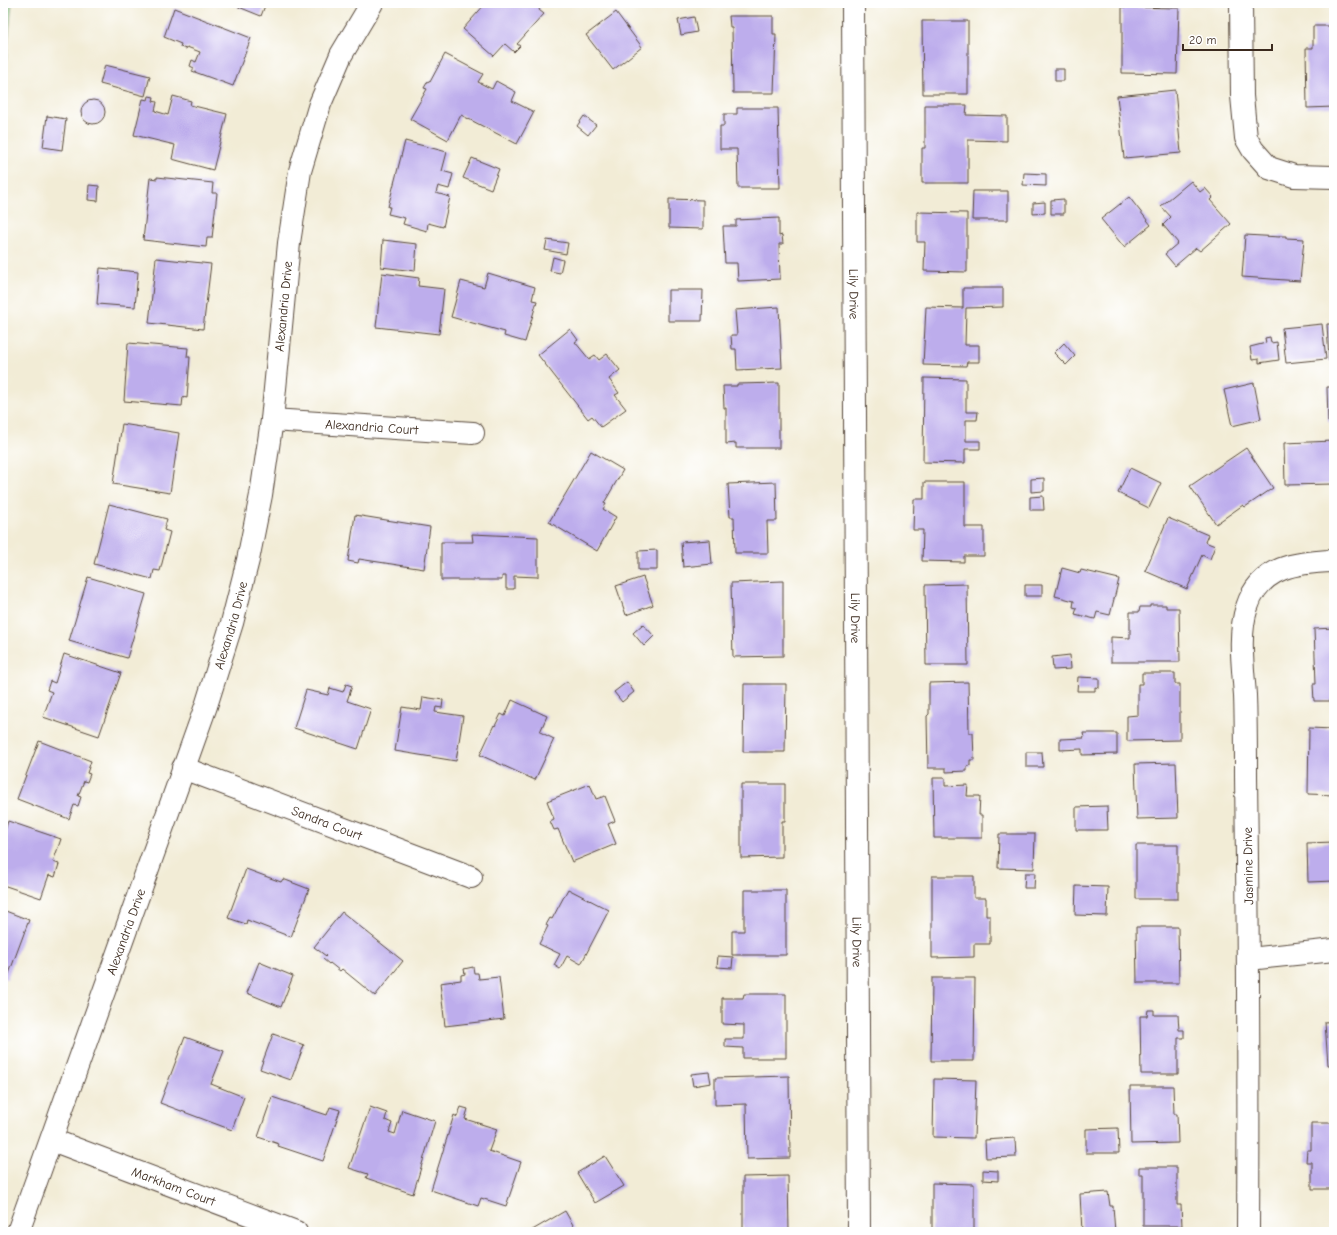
<svg xmlns="http://www.w3.org/2000/svg" width="1337" height="1235" font-family="'Comic Neue',sans-serif">
<style>
.green{fill:#8ad08a;stroke:#627d54}
.building{fill:#bdadec}
.lines{fill:none;stroke-linecap:round;stroke-linejoin:round}
.minor-casing{stroke:#56473a;stroke-width:24}
.tertiary-casing{stroke:#56473a;stroke-width:24}
.minor{stroke:#fff;stroke-width:22}
.tertiary{stroke:#fff;stroke-width:22}
.labels{text-anchor:middle;dominant-baseline:central;stroke-width:3;stroke-linejoin:round;paint-order:stroke}
.street-label{font-size:13px;fill:#3b2a1e;stroke:#fff}
</style>
<rect width="100%" height="100%" fill="#fff"/>
<filter id="ink" filterUnits="userSpaceOnUse"><feTurbulence type="fractalNoise" baseFrequency=".025" numOctaves="2"/><feDisplacementMap in="SourceGraphic" scale="8" xChannelSelector="R" yChannelSelector="G"/><feConvolveMatrix kernelMatrix="1 2 1 2 8 2 1 2 1" color-interpolation-filters="sRGB"/></filter>
<filter id="wash" filterUnits="userSpaceOnUse"><feTurbulence type="fractalNoise" baseFrequency=".012" numOctaves="4" result="noise"/><feDisplacementMap in="SourceGraphic" scale="16" xChannelSelector="R" yChannelSelector="G"/><feGaussianBlur stdDeviation="0.9" result="paint"/><feColorMatrix in="noise" values="0 0 0 0 0 0 0 0 0 0 0 0 0 0 0 0 0 1.4 0 .05"/><feComposite in="paint" operator="in"/></filter>
<g filter="url(#wash)">
<rect width="100%" height="100%" fill="#f2ecd6"/>
<path class="green" d="M3 3H12L3 91Z"/>
<g id="blocks">
<path class="building" d="M229 3H266L261 16Z
M486 3H542L539 10 544 14 517 44 520 46 514 52 505 44 494 56 463 29Z
M1122 7 1179 8 1177 74 1122 73Z
M174 8 251 38 233 86 192 71 194 68 190 66 192 60 196 62 200 52 187 47 186 49 180 47 181 44 164 37Z
M616 12 642 47 613 70 586 35Z
M729 16H773V34H776L774 93H733L732 27H730Z
M694 17 697 32 681 35 678 20Z
M922 21H968V94H923Z
M1313 26H1334V107L1307 108 1306 48H1313Z
M445 54 483 74 478 82 492 89 496 81 516 92 512 101 534 112 517 144 461 115 448 140 410 119 427 89 424 88 428 81 430 82Z
M105 65 150 76 145 96 100 84Z
M1055 69H1064V81H1055Z
M1175 90 1181 153 1124 158 1117 96Z
M149 96 154 97 153 101 157 102 155 111 168 115 173 96 191 101 190 105 227 114 213 170 172 159 175 145 134 135 143 99 148 100Z
M81 112a12 12 0 1 1 24 0a12 12 0 1 1-24 0Z
M925 105H967L966 115 1007 116V141L968 140V183H922V148H925Z
M737 108H778L780 188H738L737 149H720V126H724V114H737Z
M47 116 66 119 62 150 43 147Z
M584 116 596 125 588 135 577 126Z
M405 141 447 152 442 171 453 174 449 189 438 186 436 193 450 197 443 227 428 223 427 231 403 224 405 218 388 214 390 207H388Z
M472 158 499 169 491 189 463 178Z
M1024 173 1046 174V186L1023 185Z
M157 177 213 183 212 193H217L212 238H207L206 247 143 240 150 178 157 179Z
M1191 181 1200 192 1205 188 1213 197 1210 200 1231 224 1200 251 1196 248 1175 266 1165 254 1178 243 1163 225 1171 217 1161 206Z
M89 185 99 186 98 201 88 200Z
M973 191H1008V220H972Z
M1129 197 1151 225 1124 247 1101 219Z
M669 199 703 200V229L669 228Z
M1064 199V214H1051V200Z
M1045 202V213L1033 214V203Z
M917 212 967 213V272L924 271 925 242H917Z
M779 218V236L782 235 783 244H779L780 279 738 281 737 263H725L723 226H736V220Z
M1245 235 1280 237V236H1286V238L1304 239 1300 281 1242 277Z
M383 240 417 244 415 271 381 267Z
M547 240 568 243 566 254 545 250Z
M553 257 563 260 560 273 550 271Z
M156 258 211 264 203 329 149 323Z
M100 268 138 272 135 307 97 304Z
M382 273 419 278 418 286 444 289 439 334 376 327Z
M488 273 535 287 532 300 537 301 525 342 504 336 505 332 451 317 461 281 484 287Z
M963 288H1003V307L966 308 965 345H979V362H967L966 366 923 365 926 307 963 308Z
M668 290H703L702 321H668Z
M779 307 782 368 737 370 736 349H732L731 335H737L735 310Z
M1322 324 1326 359 1286 363 1282 328Z
M1327 324H1334V361H1329Z
M570 329 578 340 575 342 589 359 595 355 599 360 607 354 620 370 609 379 619 393 615 395 626 409 601 427 592 416 588 419 538 355Z
M1270 337 1271 343 1277 342 1279 360 1259 363V359L1252 360 1250 347 1266 343 1265 338Z
M128 343 188 348 187 357H190L187 398 183 397 182 406 124 401Z
M1064 343 1075 356 1066 365 1054 353Z
M924 378 966 379V412H978L977 420H966V441H980V449H965V463L923 462Z
M779 383V448H736V443L726 444V408H724L723 386H737V384Z
M1254 383 1261 419 1232 426 1224 390Z
M1327 387H1334V422H1328Z
M122 424 179 433 170 493 113 484Z
M1334 441V484L1285 485 1284 443Z
M1246 448 1273 488 1245 507 1243 505 1216 524 1190 486Z
M591 451 623 470 604 503 606 504 603 509 616 517 597 551 549 522Z
M1130 468 1161 483 1149 508 1118 493Z
M1044 478V491L1031 492V479Z
M776 482 777 521H767L768 553H735L734 517H730L728 484Z
M924 482H965V527H984V556H964V562L922 561 923 530H913L914 499H924Z
M1043 496 1044 510H1030V497Z
M109 504 167 519 164 530 170 532 160 571 154 570 152 579 94 564Z
M355 515 430 527 424 569 359 559 358 563 348 561Z
M1168 518 1208 535 1205 542 1215 546 1210 559 1202 555 1187 589 1145 571Z
M472 534 538 537V577L514 576V589H506V576H502V580H441V542H473Z
M710 540 712 564 683 567 681 542Z
M657 550V570H638V551Z
M1062 568 1080 573 1081 570 1119 579 1110 615 1097 612 1095 619 1075 614 1077 608 1073 607 1074 601 1055 596Z
M88 577 146 594 127 658 69 641Z
M643 577 653 605 626 615 616 586Z
M783 581V656L733 657 731 583Z
M967 584 968 665H926L925 585Z
M1025 585H1042V596H1025Z
M1150 605H1166V608H1179L1180 662H1111V637L1130 638V612H1139L1140 607H1150Z
M643 624 654 636 644 646 633 633Z
M1334 628V701H1314L1313 684H1316L1314 629Z
M64 654 121 673 99 736 43 717 52 692 47 690 50 681 55 683Z
M1070 655 1071 669 1053 670 1052 657Z
M1142 673H1175V684H1180V740L1127 741V716L1138 715V684H1142Z
M1078 677 1099 678V688L1095 687V691H1077Z
M627 682 634 692 622 702 614 692Z
M968 682 969 733H973L974 760H970V766H967V771L946 772V768H928L927 716 929 714V683Z
M346 684 352 686 347 701 371 709 358 749 294 728 306 690 328 695 330 688 343 692Z
M744 684H786L785 752H743Z
M423 697 443 700 442 708 436 707 435 712 463 716 456 761 395 751 402 707 421 710Z
M512 700 547 716 540 732 554 739 535 780 480 755 494 725 495 726 501 714 505 716Z
M1309 728 1334 729V795L1308 794Z
M1083 733H1117V754L1082 755V749L1060 750V739L1084 738Z
M39 741 91 761 87 773 90 774 87 782 84 781 78 796 81 797 78 806 74 805 69 819 17 799Z
M1026 752H1042L1043 767H1026Z
M1176 763 1178 818 1137 819 1135 764Z
M933 778H945V786L968 785 967 796H980L979 815H982V838H934Z
M590 784 596 799 605 796 615 821 608 824 616 844 572 862 558 829 554 830 550 821 554 819 547 801Z
M741 784H785V821H782V857L741 858Z
M1107 806 1108 830H1076V807Z
M8 821 61 839 53 862 59 864 55 877 49 875 41 898 3 885V837Z
M999 834H1035L1034 869 998 868Z
M1334 842V881L1308 882 1307 843Z
M1136 845H1178V899H1136Z
M246 869 281 882 283 879 309 889 291 937 247 920 246 924 228 918Z
M1025 873H1035L1034 888H1024Z
M932 876H974V898H986V916H990V944H974V957L932 958Z
M1076 886 1108 887 1107 916 1075 915Z
M568 889 609 910 581 964 567 956 560 969 554 965 560 954 539 944 548 926 546 925 550 918 552 919Z
M744 890H786V955H732V931H744Z
M3 910 29 920 7 979 3 977Z
M342 912 403 961 375 996 342 969 340 971 330 963 329 964 323 959 326 956 314 947Z
M1136 927H1178L1179 983H1137Z
M718 956 733 957 732 968 717 967Z
M259 962 293 976 281 1007 247 993Z
M473 967 474 973H478L479 979 499 977 504 1019 445 1026 440 983 461 980V975L465 974 464 969Z
M932 978H975L974 1061H931Z
M744 994H786V1058H743V1048L725 1047V1039H744V1025L722 1024V998H743Z
M1148 1010H1154V1015H1178L1179 1030H1184V1038H1178V1074H1141L1140 1016H1147Z
M1334 1021V1065H1328L1325 1022Z
M273 1034 304 1045 291 1080 260 1069Z
M185 1037 224 1051 211 1084 244 1097 232 1130 160 1103Z
M709 1072 711 1083 693 1086 691 1074Z
M789 1076 790 1158 747 1159 746 1104 715 1105V1078Z
M934 1079 976 1080 974 1138 933 1137Z
M1130 1086H1173L1174 1114H1177L1178 1143 1131 1144Z
M272 1097 327 1115 330 1107 340 1110 323 1161 278 1146 279 1144 258 1137Z
M370 1107 387 1113 385 1120 392 1123 389 1132 395 1134 402 1110 435 1121 413 1194 366 1178 368 1174 349 1168Z
M461 1107 468 1109 465 1119 497 1129 489 1151 521 1162 506 1206 481 1198 478 1206 431 1190 454 1115 457 1117Z
M1311 1123H1334V1189H1312V1162H1306L1307 1150H1311Z
M1118 1128 1119 1153H1086V1129Z
M1015 1138 1016 1157 986 1158 985 1140Z
M605 1156 624 1186 595 1203 577 1173Z
M1139 1167H1177V1205H1181L1182 1226H1143V1174H1139Z
M983 1170 998 1171V1181L983 1180Z
M788 1176 789 1232H743V1177Z
M932 1183 974 1184V1232H932Z
M1108 1192 1110 1206H1113L1115 1232H1082L1080 1194Z
M565 1211 577 1232H529Z"/>
</g>
</g>
<g filter="url(#ink)">
<use href="#blocks" fill-opacity="0" stroke="#56473a" stroke-width="1"/>
<g class="lines">
<g class="minor-casing">
<g id="minor">
<path id="s1" d="M853 3 859 1232"/>
<path d="M1241 3 1242 96 1246 138 1253 150 1269 168 1294 176 1334 177"/>
<path id="s2" d="M272 420 473 433"/>
<path id="s3" d="M183 768 471 877"/>
<path d="M1249 959 1334 950"/>
<path id="s4" d="M52 1140 296 1232"/>
<path d="M1248 1232C1249 1080 1248 928 1246 776 1246 749 1246 722 1245 695 1243 667 1238 634 1247 607 1260 566 1297 562 1334 561"/>
</g>
</g>
<g class="tertiary-casing">
<g id="tertiary">
<path id="s5" d="M18 1232 206 706 232 623 248 560 261 495 272 420 289 243 300 171 320 104 341 55 372 3"/>
</g>
</g>
<use href="#minor" class="minor"/>
<use href="#tertiary" class="tertiary"/>
</g>
</g>
<g class="labels">
<g class="street-label">
<text stroke="none"><textPath href="#s1" startOffset="291">Lily Drive</textPath></text>
<text stroke="none"><textPath href="#s5" startOffset="967">Alexandria Drive</textPath></text>
<text stroke="none"><textPath href="#s2" startOffset="100">Alexandria Court</textPath></text>
<text stroke="none"><textPath href="#s1" startOffset="615">Lily Drive</textPath></text>
<text stroke="none"><textPath href="#s5" startOffset="643">Alexandria Drive</textPath></text>
<text stroke="none"><textPath href="#s3" startOffset="154">Sandra Court</textPath></text>
<text transform="translate(1248 866) rotate(-91)">Jasmine Drive</text>
<text stroke="none"><textPath href="#s5" startOffset="319">Alexandria Drive</textPath></text>
<text stroke="none"><textPath href="#s1" startOffset="939">Lily Drive</textPath></text>
<text stroke="none"><textPath href="#s4" startOffset="130">Markham Court</textPath></text>
</g>
</g>
<rect width="1337" height="1235" fill="none" stroke="#fff" stroke-width="16"/>
<path d="M1183 44v6h89v-6" fill="none" stroke="#3b2a1e" stroke-width="2"/>
<text x="1189" y="44" font-size="12" fill="#3b2a1e" stroke="#ffffff" stroke-width="3" paint-order="stroke">20 m</text>
</svg>
